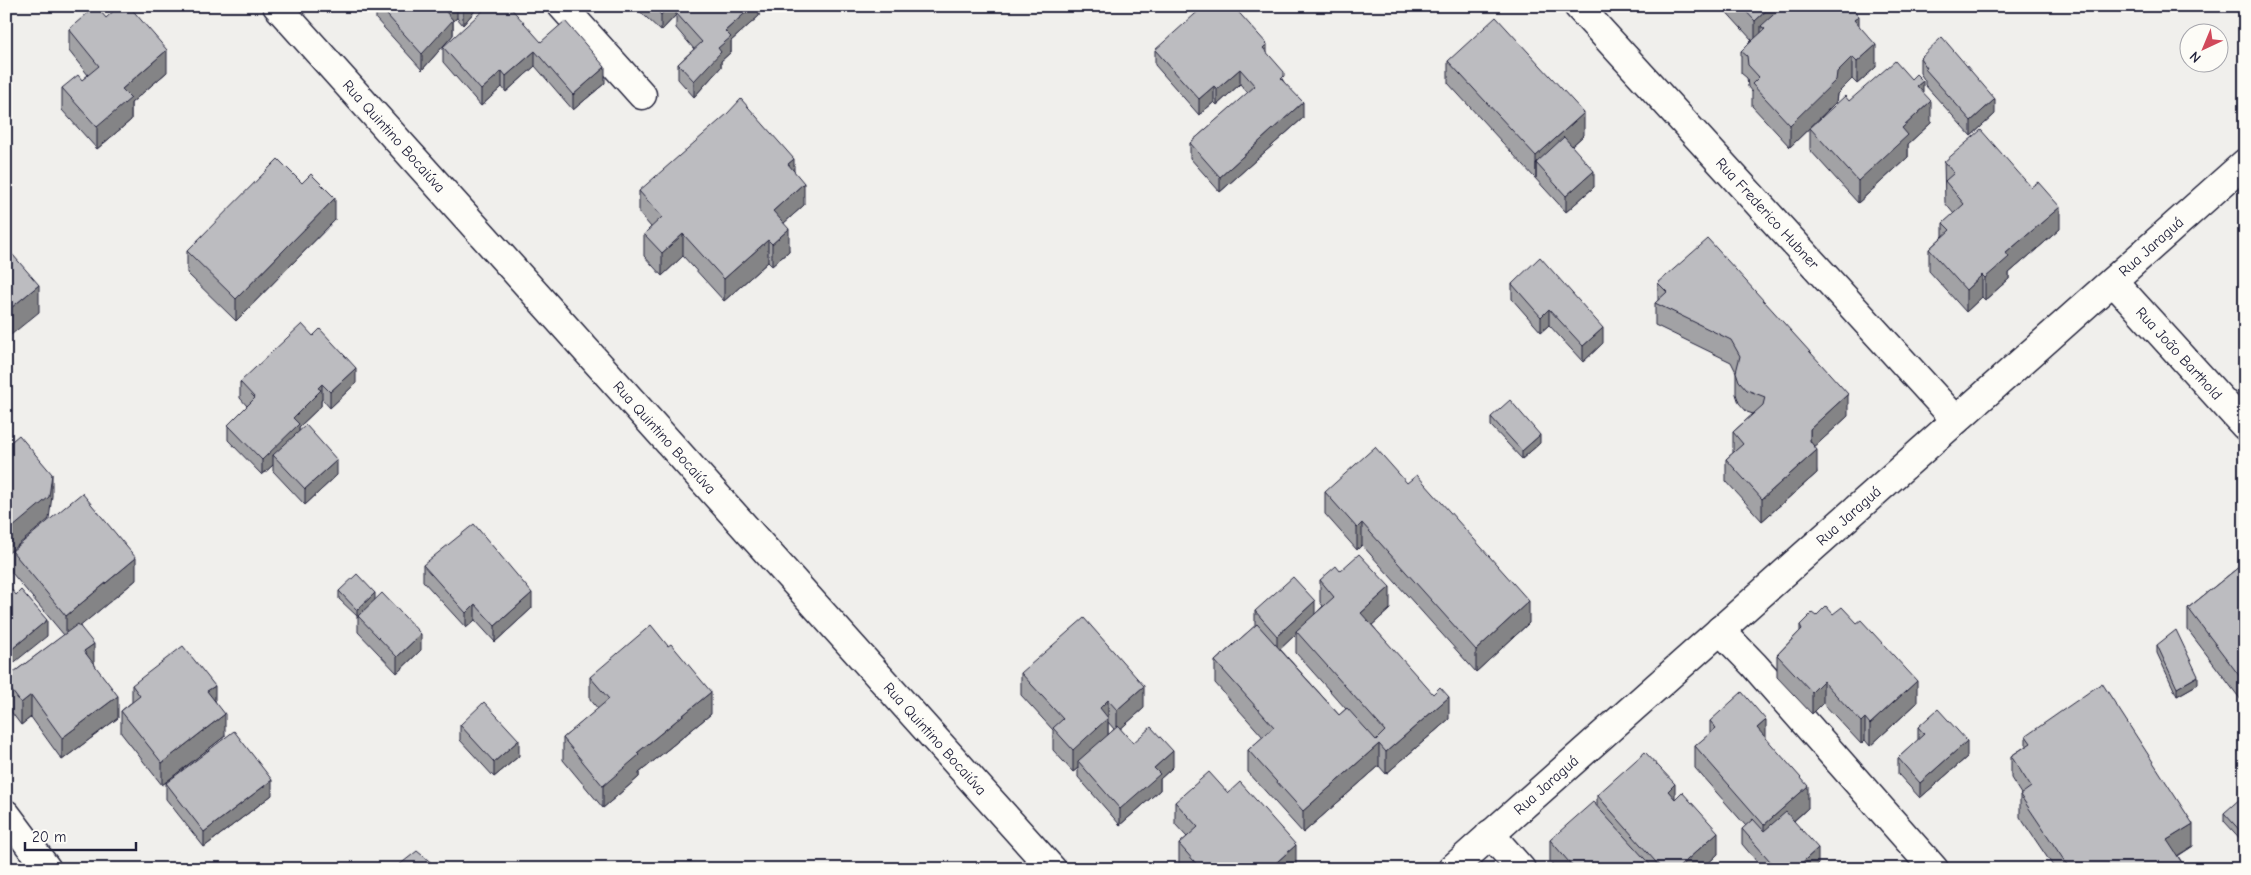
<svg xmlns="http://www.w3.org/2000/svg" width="2251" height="875" font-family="'Comic Neue',sans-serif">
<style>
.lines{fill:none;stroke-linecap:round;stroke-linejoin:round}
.minor-casing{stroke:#22223b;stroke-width:31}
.minor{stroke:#fdfcf7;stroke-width:28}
.wall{fill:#a2a2a5;stroke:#22223b;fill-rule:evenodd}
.shaded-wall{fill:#848486;stroke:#22223b}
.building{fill:#bcbcc0;stroke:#22223b}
.labels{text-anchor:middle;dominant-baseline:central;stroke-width:4;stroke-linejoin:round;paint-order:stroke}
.street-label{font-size:15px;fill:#22223b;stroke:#fdfcf7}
</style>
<rect width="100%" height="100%" fill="#f0efec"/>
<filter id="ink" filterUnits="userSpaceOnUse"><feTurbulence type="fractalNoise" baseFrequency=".02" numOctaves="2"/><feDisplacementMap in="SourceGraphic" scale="10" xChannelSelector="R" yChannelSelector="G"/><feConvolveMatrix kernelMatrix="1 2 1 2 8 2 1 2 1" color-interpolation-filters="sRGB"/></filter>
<g filter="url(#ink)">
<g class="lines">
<g class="minor-casing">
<g id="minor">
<path id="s1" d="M277 6 1052 869"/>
<path d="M562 6 642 95"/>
<path id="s2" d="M1578 6 1956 420"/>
<path id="s3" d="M2113 281 2245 426"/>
<path d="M1720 630 1754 665 1934 869"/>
<path d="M6 814 47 869"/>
<path d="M1490 834 1521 869"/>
<path id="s4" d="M1452 869 2245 163"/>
</g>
</g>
<use href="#minor" class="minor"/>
</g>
<path class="wall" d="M376 6H479L463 25 457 18 453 21V35L422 70 376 19Z
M634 6H759V16L731 41V52L721 61V67L694 97 678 79V64L694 49 676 28V15L661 31Z
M1667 6H1677L1672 11Z
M1721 6H1795L1790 11 1791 12 1859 26 1876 67 1857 84 1852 79 1837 94 1836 102 1790 147 1752 106V92L1748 87 1747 78 1741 73V51L1752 40Z
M2239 6H2245V13Z
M106 18 167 72 131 103V120L97 149 62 110V88L82 80 88 75 69 51V29Z
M541 42 605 83 573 110 535 66 506 92 502 87 481 106 443 62V47Z
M1155 50 1267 54 1284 82 1303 118 1220 192 1190 158V143L1248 93 1240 84 1217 105 1214 102 1199 115 1155 65Z
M1920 58 1995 114 1971 136 1925 85V81L1920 73Z
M1448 61 1584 135 1572 146 1594 187 1566 212 1448 83Z
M1923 92 1931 123 1908 144V157L1858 203 1810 150V128L1849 101Z
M1944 162 2060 229 2009 273V279L1985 300 1982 297 1966 312 1929 271V249L1943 236V223L1954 214 1945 203Z
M794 172 804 205 784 223 789 251 772 266 768 262 724 301 683 256 662 276 644 256V234L651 227 639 213V191Z
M335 220 236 321 187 273V251Z
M1658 283 1848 416 1814 447 1817 473 1762 521 1726 481V459L1733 453V432L1753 414 1747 412 1739 403 1736 394V372L1731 362 1655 325V303L1658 300Z
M1512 284 1603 343 1583 362 1549 325 1541 332 1512 299Z
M240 382 356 383 330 408 322 399 321 401V406L299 427V432L337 475 305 505 273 471V465L262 475 228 440V425L247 406 240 398Z
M1491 417 1540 443 1522 459 1491 426Z
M1407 483 1529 623 1476 672 1362 545 1357 550 1325 514V492Z
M12 551 136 580 80 626 94 663 118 718 62 760 31 717 21 725 6 705V678L64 635 12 573Z
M2245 562V697L2241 700 2188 630V608Z
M423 565 532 608 495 642 475 620 466 628 423 581Z
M1340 571 1390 609 1372 625 1449 719 1386 774 1379 766 1303 833 1248 772V750L1263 737 1215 683V661L1255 626V611L1315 614 1323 606 1320 602V580ZM1296 634V653L1346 709 1339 715 1280 649Z
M339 591 375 600 421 650 397 673 358 632V617L339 599Z
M1800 625 1917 703 1870 746 1865 740 1861 744 1823 703 1812 714 1777 677V655L1800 631Z
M2157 645 2198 684 2177 696 2157 653Z
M1021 673 1144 708 1120 729 1133 743 1173 767 1160 779V790L1120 825 1078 777V768L1073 772 1053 750V730L1021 695ZM1108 722 1114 729 1108 735Z
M590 677 711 714 639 773V777L603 808 563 760V738L598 709 590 699Z
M132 685 215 700 225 736 162 785 121 733V711L132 702Z
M1710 721 1766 738 1808 808 1794 821 1818 864 1813 869H1763L1742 844V829L1746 826 1695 768V746L1710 734Z
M460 725 519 756 494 777 460 740Z
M1918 727 1967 757 1920 798 1898 774V758L1918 740Z
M2026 736 2193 846 2178 856 2186 869H2055L2020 817V795L2021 794 2011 778V756L2026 746Z
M166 783 272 795 204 847 166 799Z
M1228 793 1296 867 1294 869H1181L1179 866V844L1187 837 1175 824V802Z
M1597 795 1675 799 1718 854 1702 869H1556L1550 862V840L1597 806Z
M2245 799V844L2224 821V813Z"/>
<path class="shaded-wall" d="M452 6H457V18L453 21V35L422 70V54L446 12Z
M465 6H479L463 25V9Z
M669 6H684L676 13V15L661 31V15Z
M753 6H759V16L731 41V52L721 61V67L694 97V81L718 48 725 31Z
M1672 6H1677L1672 11Z
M1771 6H1795L1765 34V29L1761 26V37L1755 43V21Z
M1859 16V38L1854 20Z
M1267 44V60L1263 48Z
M1876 45V67L1857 84V62Z
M167 50V72L131 103V120L97 149V127L122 89Z
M535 51V66L506 92V76Z
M1852 57V79L1837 94 1836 102 1790 147V125L1837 72Z
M605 67V83L573 110V95Z
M1240 69V84L1217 105V89Z
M502 71V87L481 106V90Z
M1923 81V103L1917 86Z
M1214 86V102L1199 115V99Z
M1995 99V114L1971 136V121Z
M1931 101V123L1908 144V157L1858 203V181L1902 128Z
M1303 102V118L1220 192V177Z
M1584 113V135L1544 171 1536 163V178V156Z
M794 159V181L788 164Z
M1594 171V187L1566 212V196Z
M804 183V205L773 233V211Z
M335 198V220L236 321V299Z
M2060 207V229L2009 273V279L1985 300V278L2006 253Z
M789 229V251L772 266V244Z
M683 234V256L662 276V253Z
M768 240V262L724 301V279Z
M1982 275V297L1966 312V290Z
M39 285V312L6 339V312Z
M1549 309V325L1541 332V317Z
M1603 328V343L1583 362V346Z
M356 368V383L330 408V392Z
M322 384V399L321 401V406L299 427V439L273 455V465L262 475V460L293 418 318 388Z
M1848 394V416L1810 451V429Z
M1540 435V443L1522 459V451Z
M1817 450V473L1762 521V499Z
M337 460V475L305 505V489Z
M52 474V496L49 519 6 555V533Z
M1362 523V545L1357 550V528Z
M136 558V580L66 638V616Z
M1390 587V609L1361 635V613Z
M375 593V602L357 618V610Z
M532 593V608L495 642V626Z
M1315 601V617L1296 631V634L1277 652V636Z
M1529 601V623L1476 672V650Z
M475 604V620L466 628V613Z
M47 620V636L6 669V654Z
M421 634V650L397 673V657Z
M94 644V666L84 651Z
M2245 675V697L2241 700V678Z
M2198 676V684L2177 696V688Z
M1823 681V703L1812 714V692Z
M1917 681V703L1870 746V724Z
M215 686V708L207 691Z
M1144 686V708L1117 732V710Z
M711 692V714L639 773V777L603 808V786L637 753Z
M31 695V717L21 725V703Z
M118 696V718L62 760V738Z
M1449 697V719L1386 774V752Z
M1108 700V740L1078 761V768L1073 772V750L1100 708Z
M225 714V736L162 785V763Z
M1865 718V740L1861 744V722Z
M1766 720V742L1757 728Z
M519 740V756L494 777V762Z
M1967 741V757L1920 798V783Z
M1379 744V766L1303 833V811Z
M1173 751V767L1160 779V790L1120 825V809L1154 768Z
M272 780V795L204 847V832Z
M1675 784V806L1668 791Z
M1808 786V808L1764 847V825Z
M2193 824V846L2167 862V840Z
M1718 832V854L1702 869H1677Z
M1296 845V867L1294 869H1269Z
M1818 848V864L1813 869H1795Z"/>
<path class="building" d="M96 6 106 18 119 6H129L167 50 122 89 131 98 97 127 62 88 78 75 82 80 99 66 69 29Z
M379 6H452L446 12 453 20 422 54Z
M488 6H509L541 42 565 21 605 67 573 95 535 51 506 76 502 71 481 90 443 47Z
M652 6H669L661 15Z
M683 6H753L725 31 731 37 718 48 721 52 694 81 678 64 702 42 676 13Z
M1204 6H1233L1267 44 1263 48 1284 72V76L1281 79 1303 102 1220 177 1190 143 1255 86 1240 69 1217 89 1214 86 1199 99 1155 50Z
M1741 6H1771L1755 21Z
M1783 6H1786L1791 12 1798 6H1850L1859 16 1854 20 1876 45 1857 62 1852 57 1837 72 1836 80 1790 125 1752 84 1759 77 1748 65 1747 56 1741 51 1765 29 1761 26Z
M1496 17 1584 113 1536 156 1448 61Z
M1942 37 1995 99 1971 121 1925 69 1927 68 1920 58Z
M1895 61 1911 79 1916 74 1923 81 1917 86 1931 101 1902 128 1908 135 1858 181 1810 128 1845 96 1849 101Z
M741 99 794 159 788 164 804 183 773 211 789 229 772 244 768 240 724 279 683 234 662 253 644 234 662 217 639 191 727 114Z
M1981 130 2031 187 2038 182 2060 207 2006 253 2009 257 1985 278 1982 275 1966 290 1929 249 1950 230 1943 223 1964 204 1945 181 1954 173 1944 162Z
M1564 137 1594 171 1566 196 1536 163Z
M278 159 302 183 311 174 335 198 236 299 187 251Z
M1708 239 1848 394 1810 429V441L1817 450 1762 499 1726 459 1743 444 1733 432 1763 405 1765 397 1747 390 1739 381 1736 372 1740 356 1731 340 1655 303 1667 292 1658 283Z
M6 247 39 285 6 312Z
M1540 257 1603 328 1583 346 1549 309 1541 317 1512 284Z
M302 324 313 336 320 329 356 368 330 392 322 384 318 388 321 390 293 418 299 424 262 460 228 425 255 398 240 382Z
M1510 400 1540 435 1522 451 1491 417Z
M306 425 337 460 305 489 273 455Z
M19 435 52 474 49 497 6 533V446Z
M1375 447 1407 483 1417 475 1529 601 1476 650 1362 523 1357 528 1325 492Z
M82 493 136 558 66 616 12 551Z
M474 524 532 593 495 626 475 604 466 613 423 565Z
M1359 554 1390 587 1361 613 1433 694 1440 687 1449 697 1386 752 1379 744 1303 811 1248 750 1274 727 1215 661 1257 624 1339 715 1347 708 1376 740 1385 731 1296 631 1334 597 1320 580 1336 566 1340 571Z
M2245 562V675L2241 678 2188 608Z
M357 574 375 593 357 610 339 591Z
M1293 577 1315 601 1277 636 1255 611Z
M6 583 16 595 21 590 47 620 6 654Z
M382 593 421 634 397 657 358 616Z
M1826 606 1833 614 1842 607 1857 623 1861 620 1917 681 1870 724 1865 718 1861 722 1823 681 1812 692 1777 655 1802 629 1800 625 1812 613 1816 616Z
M1084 618 1144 686 1117 710 1108 700 1100 708 1108 718 1073 750 1053 728 1063 719 1021 673Z
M78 624 94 644 84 651 118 696 62 738 31 695 21 703 6 683V678Z
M651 625 668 646 671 644 711 692 637 753 639 755 603 786 563 738 609 699 590 677Z
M2176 630 2198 676 2177 688 2157 645Z
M183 646 215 686 207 691 225 714 162 763 121 711 140 696 132 685Z
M2102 683 2193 824 2167 840 2186 869H2070L2020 795 2031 787 2011 756 2031 743 2026 736Z
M1742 692 1766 720 1757 728 1808 786 1764 825 1695 746 1716 728 1710 721Z
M484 702 519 740 494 762 460 725Z
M1938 709 1967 741 1920 783 1898 758 1924 734 1918 727Z
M1118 726 1133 743 1151 727 1173 751 1154 768 1160 774 1120 809 1078 761Z
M234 731 272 780 204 832 166 783Z
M1645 752 1675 784 1668 791 1675 799 1682 792 1718 832 1677 869H1662L1597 795Z
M1209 772 1228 793 1240 782 1296 845 1269 869H1201L1179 844 1198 827 1175 802Z
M2242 797 2245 799V836L2224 813Z
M1593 802 1654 869H1575L1550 840Z
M1786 812 1818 848 1795 869H1777L1742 829 1753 819 1764 831Z
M417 851 439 869H394Z"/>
</g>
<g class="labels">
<g class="street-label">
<text stroke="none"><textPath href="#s1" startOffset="175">Rua Quintino Bocaiúva</textPath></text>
<text stroke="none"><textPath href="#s2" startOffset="281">Rua Frederico Hubner</textPath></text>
<text stroke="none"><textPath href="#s4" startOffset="936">Rua Jaraguá</textPath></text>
<text stroke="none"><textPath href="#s3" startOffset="98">Rua João Barthold</textPath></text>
<text stroke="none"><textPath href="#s1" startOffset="580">Rua Quintino Bocaiúva</textPath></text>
<text stroke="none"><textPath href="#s4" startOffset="531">Rua Jaraguá</textPath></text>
<text stroke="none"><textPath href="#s1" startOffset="985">Rua Quintino Bocaiúva</textPath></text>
<text stroke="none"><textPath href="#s4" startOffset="126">Rua Jaraguá</textPath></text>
</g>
</g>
<rect width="2251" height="875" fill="none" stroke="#fdfcf7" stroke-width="25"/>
<rect x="12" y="12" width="2226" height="850" fill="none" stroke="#22223b" stroke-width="2" filter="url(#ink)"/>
<g transform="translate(2204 48) rotate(224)"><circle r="24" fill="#fdfcf7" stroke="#a5a5ac"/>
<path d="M0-4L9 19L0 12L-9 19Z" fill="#d1495b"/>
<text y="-8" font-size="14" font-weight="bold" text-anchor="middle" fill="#22223b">N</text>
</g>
<path d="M25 842v8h111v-8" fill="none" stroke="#22223b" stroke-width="2.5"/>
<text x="32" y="842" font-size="15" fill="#22223b" stroke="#fdfcf7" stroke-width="4" paint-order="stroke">20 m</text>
</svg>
